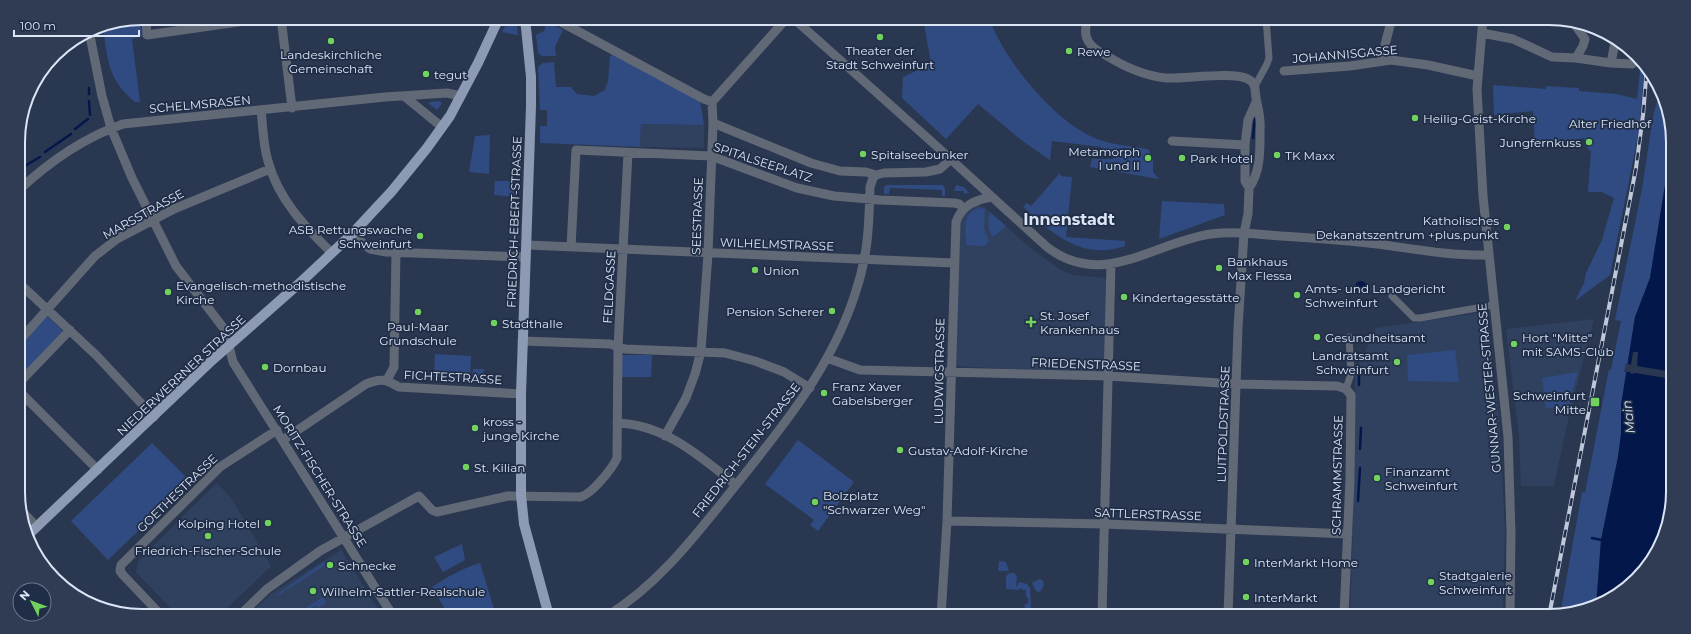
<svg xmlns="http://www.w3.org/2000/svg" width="1691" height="634" font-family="Montserrat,sans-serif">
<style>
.built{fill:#304160}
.green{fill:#304b81}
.water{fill:#03174a}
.pier{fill:#2a3751}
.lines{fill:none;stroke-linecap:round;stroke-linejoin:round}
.stream{stroke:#03174a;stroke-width:2.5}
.pedestrian{stroke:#626976;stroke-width:7}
.minor{stroke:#626976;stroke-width:9}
.primary{stroke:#8c9ab4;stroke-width:10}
.rail-casing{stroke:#bfc8db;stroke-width:4}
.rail{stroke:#202d46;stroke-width:2.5;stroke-dasharray:8;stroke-linecap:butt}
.poi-dot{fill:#71d35e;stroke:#202d46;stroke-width:1.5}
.labels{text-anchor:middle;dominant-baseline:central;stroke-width:3.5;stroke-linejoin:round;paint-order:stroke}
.poi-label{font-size:12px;fill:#dce5f6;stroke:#202d46;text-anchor:start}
.street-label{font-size:12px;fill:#dce5f6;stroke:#202d46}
.park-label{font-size:12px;fill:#dbe5f6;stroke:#202d46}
.water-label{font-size:13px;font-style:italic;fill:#d9e2f4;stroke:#202d46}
.district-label{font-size:16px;font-weight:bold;fill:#dce5f6;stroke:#202d46}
.rim{fill:none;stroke:#dce5f6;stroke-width:2}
</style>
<rect width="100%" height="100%" fill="#2a3751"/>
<path class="built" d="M641 124 704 125V148L640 147Z
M973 204 984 207 1034 251 1063 271 1072 275 1107 278 1106 374 954 366 960 218Z
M1486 312 1499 417 1505 530 1503 616H1350L1353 528 1355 373 1376 328Z
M1594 319 1568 420 1554 486H1521L1519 436 1506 329Z
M217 483 232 499 271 566 219 616H178L136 572 138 562 190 509Z
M341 550 382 616H247L271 594Z"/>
<path class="green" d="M140 18 142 36 132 39 140 102H135C108 80 107 59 103 26Z
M510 18H516L518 35 502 32Z
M923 18H989C1004 60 1055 123 1097 139 1113 145 1131 146 1148 149L1153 159V172L1159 179 1090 167 1092 159H1113L1114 153 1101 152V147L1052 141 1050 160 1021 140 978 104 946 139 902 98 903 77 931 64Z
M547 22 563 30 555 47 556 56H542L538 53 536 35 544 31Z
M613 55 700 100 704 125 641 124 640 147 540 143V126H547V110H540L538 67 543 63 554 62 556 87H571L577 94 594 96 605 90 608 81 610 56Z
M1640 71 1644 72 1639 131 1610 275 1575 301 1584 283 1586 273 1602 240 1614 198 1602 192H1588L1591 151 1588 149 1584 138 1535 147 1533 111 1494 115 1493 85 1546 89V86L1579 88V91L1616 94 1637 99Z
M1661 88 1672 125V142L1650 278 1635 317 1621 405V434L1618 457 1601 540 1596 607 1560 615 1582 492 1585 493 1609 369 1611 370 1621 321 1615 320 1642 189 1653 116Z
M439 101 442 103 437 110 428 103 430 102Z
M490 135 489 174 469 172 475 136Z
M1060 173 1061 176 1072 177 1066 237 1125 241V246C1082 261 1053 234 1023 207L1027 203 1031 206Z
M495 181H517V197L494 195Z
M886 185H943L945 188V196H942V190L890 188 889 194H884V187Z
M956 185 964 187 969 193 964 194V191H954Z
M1162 201 1224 204 1225 215 1159 239Z
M979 208 985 209 984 229 989 241 985 246 966 245C966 229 961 214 979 208Z
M990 212 1006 226 993 237C987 230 988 221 990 212Z
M47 316 63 331 20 376 19 345Z
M1455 350 1459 382 1408 381 1407 355Z
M435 354 471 356 470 379 434 377Z
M622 355H652L651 377H621Z
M473 369H484L483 379H472Z
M1578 372 1568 407 1546 408 1542 378Z
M798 440 854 482 818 531 810 525 814 520 765 484Z
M152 443 190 481 108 560 71 521Z
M462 544 465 560 443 572 434 557Z
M999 561 1006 562 1009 571H998Z
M324 562 325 565 279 595 278 594 272 598Z
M480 563 494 609 476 616H449L432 587C447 577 463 568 480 563Z
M1010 573H1014L1017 576 1016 588 1019 582 1027 584 1030 588 1031 610 1024 611 1025 604H1028V597H1026V588L1025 590H1022V588L1018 590 1006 589V576Z
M1040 579 1043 581 1044 585 1040 592 1036 591 1032 583 1033 582Z
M323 597 326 603 318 608 316 605 305 611 306 613 300 612Z"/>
<path class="water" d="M1672 142 1673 492 1666 532 1652 561 1625 590 1596 607 1601 540 1618 457 1621 434V405L1635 317 1650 278Z
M1355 287a6 6 0 1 1 12 0a6 6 0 1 1-12 0Z"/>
<path class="pier" d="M1633 352H1638L1637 366 1673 372V385L1671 384 1672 379 1635 373 1631 374 1630 372H1624L1626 363 1631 365Z"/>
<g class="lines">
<path class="stream" d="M89 94V88
M89 101 90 115
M75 129 88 119
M1253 138 1255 119
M45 152 71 134
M18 170 40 157
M1359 375V385
M1360 449 1361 428
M1358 501 1360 468
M1592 538 1601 540"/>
<path class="pedestrian" d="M1255 86 1267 64 1269 58 1266 18
M1392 296 1414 318H1420L1494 305
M1346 389 1351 374 1349 337"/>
<path class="minor" d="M146 18 147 35 267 18
M281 18 292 108
M793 18 933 143 1047 247C1103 290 1154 242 1211 234 1234 231 1258 234 1281 236 1313 238 1345 240 1377 244 1414 249 1451 256 1489 255
M1088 18C1081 38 1089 47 1107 56 1125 67 1145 76 1166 78 1185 79 1233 71 1248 79 1258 84 1254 94 1257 103 1259 112 1261 120 1260 130 1260 150 1261 171 1249 188
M1483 18 1477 89 1483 196 1508 437 1511 533 1510 616
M557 20 704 99 712 102
M1573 22 1585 39 1583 46 1576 58
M89 31 102 96 111 128 132 178 176 266 225 330 233 362 393 616
M1482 33 1513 39 1552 57 1576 58 1611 63 1632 64 1639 58
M1381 60 1392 18
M1611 63 1615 42
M1284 71 1350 66 1391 60 1428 65 1478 76
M404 96 442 127
M261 110C263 127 263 145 268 161 278 199 305 227 332 253
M713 123 811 163 840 171 866 172 876 175 884 173 926 172 940 169 951 159
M1172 141 1245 145
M19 190C49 162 83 138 123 124L385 97 447 93 461 96
M352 234 370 249 386 252 526 257
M527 245 954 263
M571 247 576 150 711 156 797 188 834 196 880 200 954 203 959 204 963 208
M19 283 97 356 154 417
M19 341 95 256 117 239 174 209 270 169
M522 341 610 344 625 349 725 353 755 361 784 372 810 388
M827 358 860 370 1108 376 1236 384 1337 386 1346 389 1351 395 1350 479 1344 616
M387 380 394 367 396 252
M20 382 70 330
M20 392 98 470
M617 423C664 424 701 457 736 485
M665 436 686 398 695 374 701 351 708 254 713 123 712 102 787 18
M283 440 366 384C381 378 385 379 399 387L521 394
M20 509 37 527
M947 521 1105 524 1348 534
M162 616 123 575 120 571 121 565 220 467 277 430
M239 616 267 589 320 551 419 496 432 510 437 512 508 496 580 497C591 495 612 469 617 458L618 347 628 153
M607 616C658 585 695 536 732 490 780 430 831 369 855 294 868 256 869 227 870 187L873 178 876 175
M941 616 947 521 956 222C962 205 975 200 992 197
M1102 616 1111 264
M1228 616 1238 328 1244 233 1248 214 1249 188 1245 181V145L1248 120 1256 102"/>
<path class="primary" d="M525 18 531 77V106L521 394V495L524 524 549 616
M29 534 209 363 302 281 352 234 392 191 427 148 450 116 478 63 499 18"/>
<g class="rail-casing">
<path id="rail" d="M1549 616 1636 168 1643 115 1647 67"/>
</g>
<use href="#rail" class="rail"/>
</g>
<g class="poi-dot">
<circle cx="880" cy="37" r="4"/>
<circle cx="331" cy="41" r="4"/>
<circle cx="1069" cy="51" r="4"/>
<circle cx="426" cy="74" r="4"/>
<circle cx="1415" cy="118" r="4"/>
<circle cx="1589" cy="142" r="4"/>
<circle cx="863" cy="154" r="4"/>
<circle cx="1277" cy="155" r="4"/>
<circle cx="1148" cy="158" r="4"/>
<circle cx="1182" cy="158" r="4"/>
<circle cx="1507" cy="227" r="4"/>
<circle cx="420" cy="236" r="4"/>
<circle cx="1219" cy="268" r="4"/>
<circle cx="755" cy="270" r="4"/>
<circle cx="168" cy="292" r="4"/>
<circle cx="1297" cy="295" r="4"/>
<circle cx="1124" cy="297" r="4"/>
<circle cx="832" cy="311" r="4"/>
<circle cx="418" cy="312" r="4"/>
<path d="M1029 316h4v4h4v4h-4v4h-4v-4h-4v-4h4z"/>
<circle cx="494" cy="323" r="4"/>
<circle cx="1317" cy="337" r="4"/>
<circle cx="1514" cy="344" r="4"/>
<circle cx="1397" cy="362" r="4"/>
<circle cx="265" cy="367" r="4"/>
<circle cx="824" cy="393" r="4"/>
<rect x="1590" y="397" width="10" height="10" rx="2"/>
<circle cx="475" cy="428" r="4"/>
<circle cx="900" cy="450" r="4"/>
<circle cx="466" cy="467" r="4"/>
<circle cx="1377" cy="478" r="4"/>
<circle cx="815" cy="502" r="4"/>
<circle cx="268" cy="523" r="4"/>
<circle cx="208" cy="536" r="4"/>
<circle cx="1246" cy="562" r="4"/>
<circle cx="330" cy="565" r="4"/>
<circle cx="1431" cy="582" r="4"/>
<circle cx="313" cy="591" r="4"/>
<circle cx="1246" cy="597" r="4"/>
</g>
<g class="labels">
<g class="poi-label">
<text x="880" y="50" text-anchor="middle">Theater der<tspan x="880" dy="14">Stadt Schweinfurt</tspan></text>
<text x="1077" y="51">Rewe</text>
<text x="331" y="54" text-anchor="middle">Landeskirchliche<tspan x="331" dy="14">Gemeinschaft</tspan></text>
<text x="434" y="74">tegut</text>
<text x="1423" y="118">Heilig-Geist-Kirche</text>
<text x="1581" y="142" text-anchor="end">Jungfernkuss</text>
<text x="1140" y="151" text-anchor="end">Metamorph<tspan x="1140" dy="14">I und II</tspan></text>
<text x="871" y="154">Spitalseebunker</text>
<text x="1285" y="155">TK Maxx</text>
<text x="1190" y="158">Park Hotel</text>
<text x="1499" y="220" text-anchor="end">Katholisches<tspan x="1499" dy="14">Dekanatszentrum +plus.punkt</tspan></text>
<text x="412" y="229" text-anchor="end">ASB Rettungswache<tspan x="412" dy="14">Schweinfurt</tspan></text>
<text x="1227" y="261">Bankhaus<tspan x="1227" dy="14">Max Flessa</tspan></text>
<text x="763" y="270">Union</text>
<text x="176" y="285">Evangelisch-methodistische<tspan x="176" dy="14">Kirche</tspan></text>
<text x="1305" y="288">Amts- und Landgericht<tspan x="1305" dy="14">Schweinfurt</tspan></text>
<text x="1132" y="297">Kindertagesstätte</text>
<text x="824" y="311" text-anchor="end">Pension Scherer</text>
<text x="1040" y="315">St. Josef<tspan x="1040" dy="14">Krankenhaus</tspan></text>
<text x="502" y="323">Stadthalle</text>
<text x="418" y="326" text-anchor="middle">Paul-Maar<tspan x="418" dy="14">Grundschule</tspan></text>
<text x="1325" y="337">Gesundheitsamt</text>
<text x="1522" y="337">Hort "Mitte"<tspan x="1522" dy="14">mit SAMS-Club</tspan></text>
<text x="1389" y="355" text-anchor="end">Landratsamt<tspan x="1389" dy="14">Schweinfurt</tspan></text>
<text x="273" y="367">Dornbau</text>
<text x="832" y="386">Franz Xaver<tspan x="832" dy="14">Gabelsberger</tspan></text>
<text x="1586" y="395" text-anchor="end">Schweinfurt<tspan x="1586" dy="14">Mitte</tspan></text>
<text x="483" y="421">kross -<tspan x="483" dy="14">junge Kirche</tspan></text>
<text x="908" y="450">Gustav-Adolf-Kirche</text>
<text x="474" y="467">St. Kilian</text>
<text x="1385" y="471">Finanzamt<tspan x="1385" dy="14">Schweinfurt</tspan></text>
<text x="823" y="495">Bolzplatz<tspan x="823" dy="14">"Schwarzer Weg"</tspan></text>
<text x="260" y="523" text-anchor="end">Kolping Hotel</text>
<text x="208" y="550" text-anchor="middle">Friedrich-Fischer-Schule</text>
<text x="1254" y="562">InterMarkt Home</text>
<text x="338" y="565">Schnecke</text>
<text x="1439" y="575">Stadtgalerie<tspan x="1439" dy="14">Schweinfurt</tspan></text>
<text x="321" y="591">Wilhelm-Sattler-Realschule</text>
<text x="1254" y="597">InterMarkt</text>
</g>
<g class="street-label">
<text transform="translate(1345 54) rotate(-5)">JOHANNISGASSE</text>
<text transform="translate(200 104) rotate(-5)">SCHELMSRASEN</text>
<text transform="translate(763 162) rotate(18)">SPITALSEEPLATZ</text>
<text transform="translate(143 214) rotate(-29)">MARSSTRASSE</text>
<text transform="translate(697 216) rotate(-88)">SEESTRASSE</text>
<text transform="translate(514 222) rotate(-88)">FRIEDRICH-EBERT-STRASSE</text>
<text transform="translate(777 244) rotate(2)">WILHELMSTRASSE</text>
<text transform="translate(609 287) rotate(-87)">FELDGASSE</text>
<text transform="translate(1086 364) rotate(2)">FRIEDENSTRASSE</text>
<text transform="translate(939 371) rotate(-89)">LUDWIGSTRASSE</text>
<text transform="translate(181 375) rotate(-43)">NIEDERWERRNER STRASSE</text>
<text transform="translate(453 377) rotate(3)">FICHTESTRASSE</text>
<text transform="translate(1489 388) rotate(-95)">GUNNAR-WESTER-STRASSE</text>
<text transform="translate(1223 424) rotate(-88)">LUITPOLDSTRASSE</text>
<text transform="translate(746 450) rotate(-52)">FRIEDRICH-STEIN-STRASSE</text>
<text transform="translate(1337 475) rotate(-89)">SCHRAMMSTRASSE</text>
<text transform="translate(320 476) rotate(58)">MORITZ-FISCHER-STRASSE</text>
<text transform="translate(177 493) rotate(-44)">GOETHESTRASSE</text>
<text transform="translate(1148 514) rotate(2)">SATTLERSTRASSE</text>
</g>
<g class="park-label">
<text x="1610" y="123">Alter Friedhof</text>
</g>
<g class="water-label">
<text transform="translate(1628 417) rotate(-97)">Main</text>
</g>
<g class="district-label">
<text x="1069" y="219">Innenstadt</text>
</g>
</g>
<path d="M0 0H1691V634H0ZM142 25H1549A117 117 0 0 1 1666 142V492A117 117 0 0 1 1549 609H142A117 117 0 0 1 25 492V142A117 117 0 0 1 142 25Z" fill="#2f3c54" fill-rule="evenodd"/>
<path class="rim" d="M142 25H1549A117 117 0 0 1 1666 142V492A117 117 0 0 1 1549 609H142A117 117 0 0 1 25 492V142A117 117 0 0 1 142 25Z"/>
<g transform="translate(32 602) rotate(312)"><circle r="19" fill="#202d46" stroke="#6b778c"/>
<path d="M0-3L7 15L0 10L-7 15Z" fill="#71d35e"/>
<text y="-6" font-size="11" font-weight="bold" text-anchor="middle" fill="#dce5f6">N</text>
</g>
<path d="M14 30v6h125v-6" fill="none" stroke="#dce5f6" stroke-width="2"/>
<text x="20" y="30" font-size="12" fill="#dce5f6" stroke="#202d46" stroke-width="3" paint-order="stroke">100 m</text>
</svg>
